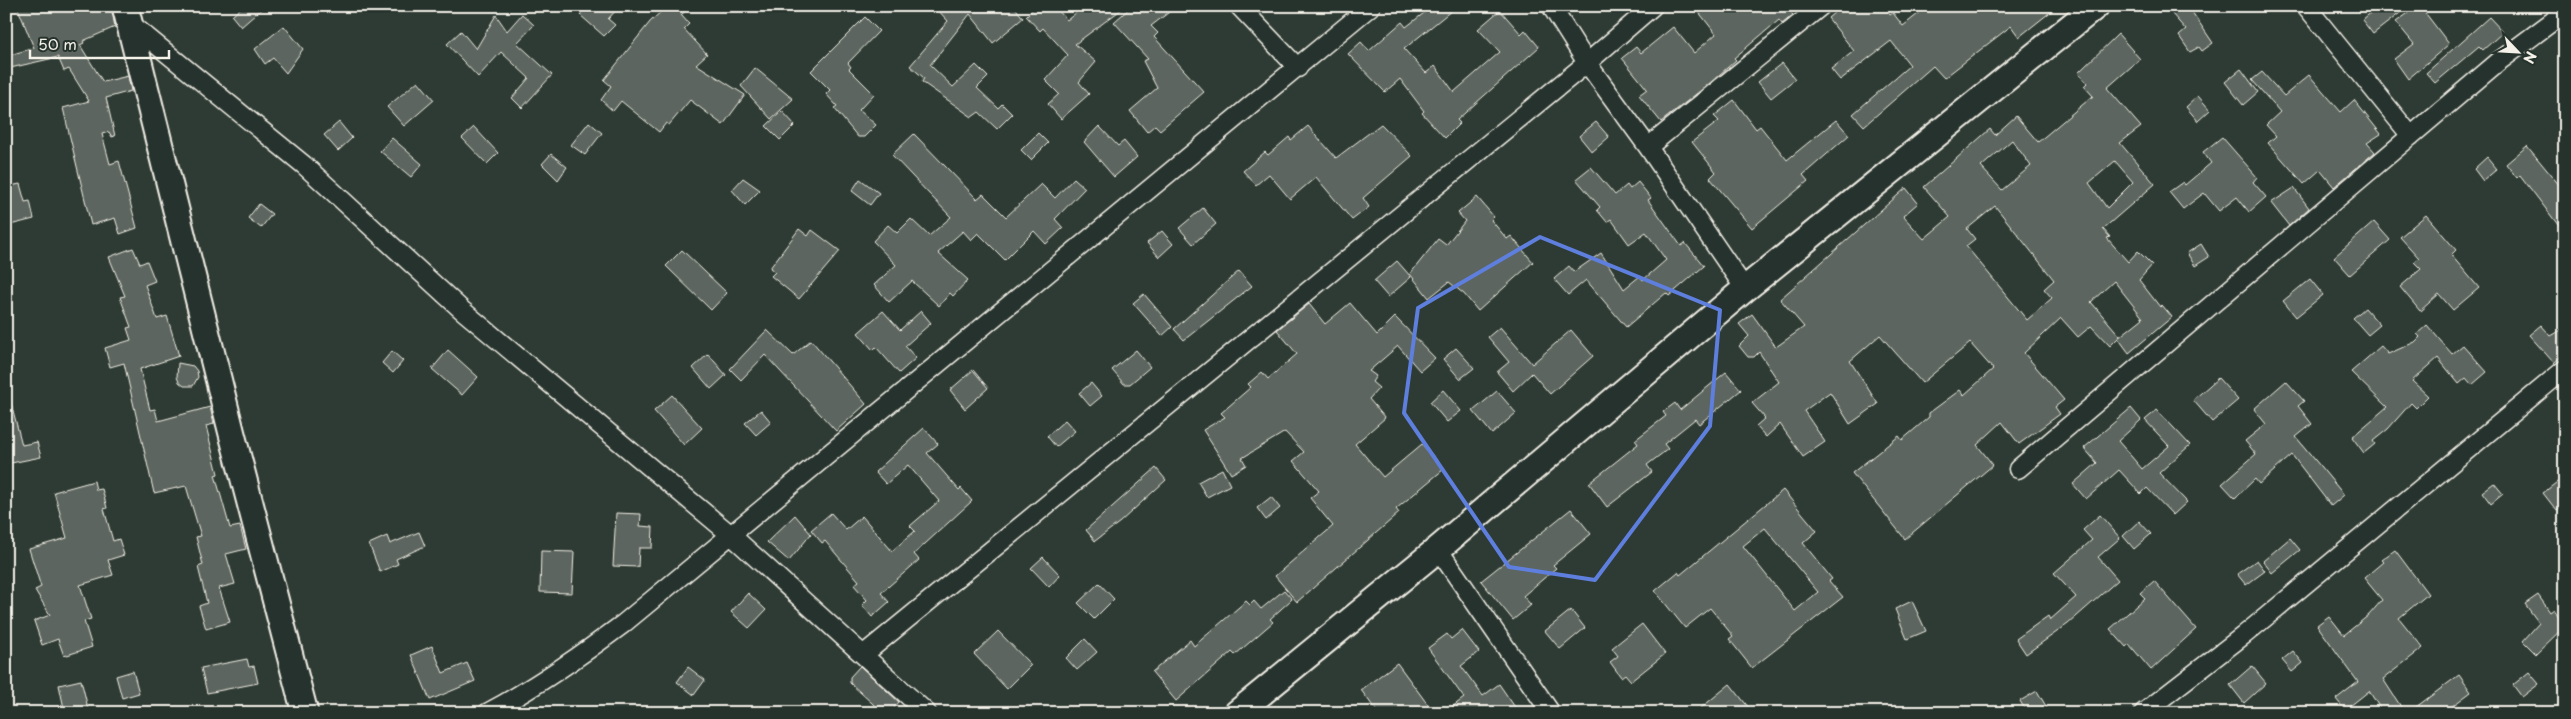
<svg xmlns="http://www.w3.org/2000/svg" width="2571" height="719" font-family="'Playpen Sans',sans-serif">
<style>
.building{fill:#5c655e;stroke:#f4f1e8;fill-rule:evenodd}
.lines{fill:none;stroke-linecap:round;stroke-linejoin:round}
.street-casing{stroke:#f4f1e8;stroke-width:21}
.secondary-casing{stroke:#f4f1e8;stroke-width:29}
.street{stroke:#26332d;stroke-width:18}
.secondary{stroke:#26332d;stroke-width:25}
.marked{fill:none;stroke:#5e7fdd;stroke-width:4;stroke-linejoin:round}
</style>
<rect width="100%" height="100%" fill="#2e3b34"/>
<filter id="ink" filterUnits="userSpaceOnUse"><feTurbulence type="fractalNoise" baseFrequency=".02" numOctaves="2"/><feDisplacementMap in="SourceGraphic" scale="10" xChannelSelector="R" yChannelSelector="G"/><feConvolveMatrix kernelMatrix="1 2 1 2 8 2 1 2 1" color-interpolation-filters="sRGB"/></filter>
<g filter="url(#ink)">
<path class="building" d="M17 6H111L115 27 83 41 84 43 80 45 103 82 128 76 131 91 106 98 115 136 112 137 109 132 102 134 110 164 119 161 137 228 120 234 115 218 91 225 63 108 89 101 69 69 64 71 58 57 6 69V56L34 48Z
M243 6H265L241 27 232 16Z
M588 6H620L608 19 615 25 604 36 580 15Z
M667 6H691L681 15 689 24 684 29 707 54 696 64 745 95 723 125 690 100 669 125 666 123 659 132 621 101 613 111 601 100 611 86 604 80 650 22Z
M934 6H1014L1023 18 993 43 970 14 930 65 953 87 976 65 988 77 977 88 998 108 1002 104 1012 114 997 129 979 112 972 117 922 82 924 78 910 66 948 21Z
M1036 6H1054L1067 20 1085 6H1126L1075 44 1096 62 1079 82 1089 94 1061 119 1048 104 1059 94 1045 80 1068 55 1043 28 1040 31 1026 16Z
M1132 6H1177L1151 26 1158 33 1154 37 1204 92 1160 130 1155 125 1147 132 1130 111 1157 88 1143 61 1148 59 1114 22Z
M1433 6H1457L1404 49 1426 73 1435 66 1454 92 1500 52 1478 29 1500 10 1521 34 1525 30 1539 47 1457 120 1460 123 1445 138 1422 113 1424 111 1400 79 1385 92 1348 54 1361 42 1369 51 1402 22 1406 27Z
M1694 6H1796L1790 11 1793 15 1782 24 1779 20 1734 58 1736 60 1710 83 1661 122 1639 95 1647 89 1622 58 1636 47 1641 53 1673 27 1694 53 1716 34Z
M1842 6H1884L1890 15 1893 13 1903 26 1928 6H2058L2019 37 2011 26 1944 78 1933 66 1864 126 1853 114 1910 65 1891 41 1840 80 1831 69 1854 51 1828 18Z
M2165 6H2188L2213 43 2202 51 2199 47 2190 52 2179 36 2186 30Z
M2379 6H2409L2373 34 2362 20Z
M2418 6H2420L2449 44 2408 79 2394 59 2414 44 2396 22Z
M522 14 534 25 517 43 552 75 522 108 512 98 529 78 501 52 478 77 447 44 461 31 476 49 496 15 507 31Z
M865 17 879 31 848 63 851 67 849 69 874 94 859 110 876 125 864 137H858L834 108 837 106 826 94 830 90 811 71Z
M2489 17 2503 32 2483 50 2479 46 2435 83 2426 73Z
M284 26 303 49 286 73 273 58 265 64 255 49Z
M2118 34 2140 59 2107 88 2141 127 2120 143 2155 184 2103 229 2110 237 2107 238 2128 262 2138 251 2152 265 2139 280 2160 307 2162 305 2172 317 2129 353 2118 338 2110 346 2091 326 2078 337 2061 318 2024 353 2064 400 2055 407 2060 414 2019 444 2002 422 1977 445 1993 465 1905 539 1852 473 1899 436 1902 440 1929 417V413L1960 390 1964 395 1993 369 1970 343 1922 383 1880 335 1850 361 1878 404 1850 424 1830 392 1804 411 1825 442 1803 457 1780 424 1766 437 1756 426 1765 418 1752 403 1779 382 1759 352 1754 357H1748L1739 346 1749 336 1739 324 1752 314 1776 347 1804 327 1780 299 1906 188 1918 203 1903 216 1924 239 1950 217 1924 187 1990 129 1995 135 2016 116 2038 142 2093 96 2084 86 2087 83 2078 73ZM2012 140 2031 166 2002 190 1981 167ZM2115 161 2133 182 2107 208 2089 183ZM1995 206 2054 280 2044 289 2052 298 2027 320 1966 246 1975 239 1967 229ZM2114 281 2143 318 2118 338 2120 336 2091 302Z
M1782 63 1795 79 1771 98 1758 82Z
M755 68 793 99 771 119 741 86Z
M2241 69 2258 92 2243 105 2225 82Z
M2262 72 2284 96 2309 75 2341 112 2354 100 2381 134 2367 143 2375 152 2334 187 2320 170 2304 184 2268 143 2276 136 2266 125 2280 112 2252 80Z
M418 81 434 100 404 126 387 107Z
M2198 96 2210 110 2198 121 2186 107Z
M1734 100 1756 129 1760 126 1787 160 1836 120 1849 135 1803 175 1808 181 1752 228 1710 178 1716 172 1692 142 1719 121 1714 116Z
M782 111 795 125 780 140 766 126Z
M339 122 352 138 338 151 324 135Z
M589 122 602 133 585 155 571 145Z
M1596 122 1609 137 1592 152 1579 136Z
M1381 124 1412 156 1363 198 1369 207 1352 220 1316 177 1290 199 1269 174 1256 185 1243 171 1265 152 1268 155 1289 137 1291 140 1308 126 1336 158Z
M1099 126 1118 146 1124 141 1137 157 1114 177 1084 142Z
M474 127 498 153 487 164 462 138Z
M1038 133 1048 143 1031 160 1021 150Z
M914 134 977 199 983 194 1006 217 1041 184 1055 198 1074 178 1085 188 1055 219 1063 228 1046 244 1034 231 1005 260 978 233 971 240 963 231 938 253 968 280 953 296 950 293 939 306 912 281 889 302 874 285 896 265 873 241 888 225 897 233 911 219 929 236 951 217 892 155Z
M2222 137 2257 177 2253 182 2266 197 2249 212 2237 197 2219 211 2204 193 2183 209 2169 192 2183 182 2185 185 2211 163 2203 152Z
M392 138 422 164 411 177 380 151Z
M2527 146 2565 192V234L2520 175 2517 178 2506 164Z
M551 154 567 167 558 180 542 164Z
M2487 157 2497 169 2483 181 2474 169Z
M1591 167 1615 195 1627 185 1630 189 1638 182 1651 198 1648 200 1681 246 1685 243 1704 266 1669 296 1666 293 1626 327 1586 280 1568 295 1554 279 1569 266 1574 272 1601 253 1624 289 1640 276 1643 280 1666 260 1646 232 1629 244 1611 219 1607 222 1597 210 1600 207 1576 179Z
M743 178 760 190 745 205 732 190Z
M860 179 879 193 870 205 852 191Z
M20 184 25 202 30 201 34 219 6 226V187Z
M2294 188 2309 208 2289 226 2271 203Z
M1477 197 1494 217 1491 220 1507 239 1511 236 1533 262 1478 311 1464 294 1449 282 1429 298 1410 274 1438 239 1446 245 1465 221 1458 213Z
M259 204 272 214 261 228 248 218Z
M1203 208 1216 224 1193 244 1179 228Z
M2426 215 2456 250 2451 255 2479 288 2453 310 2439 294 2420 311 2400 287 2421 269 2414 262 2419 258 2400 237Z
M2374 222 2390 240 2350 275 2334 257Z
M799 229 808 236 812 230 840 251 799 299 771 276 775 272 770 268Z
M1162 231 1173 244 1159 257 1147 243Z
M2201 244 2209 257 2195 266 2187 253Z
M133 248 140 264 147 261 155 281 145 285 157 319 167 316 179 356 140 369 150 410 155 409 158 421 210 407 214 424 206 426 218 474 215 475 230 528 240 526 246 549 226 554 235 584 219 588 230 622 206 629 199 606 207 603 198 567 203 565 196 537 201 536 186 486 154 493 124 363 110 367 105 348 131 340 127 328 131 327 120 297 125 296 109 257Z
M682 250 727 293 711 310 666 266Z
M1397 261 1411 277 1388 297 1374 281Z
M1239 271 1252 286 1184 340 1174 329Z
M2310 279 2323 295 2296 317 2283 301Z
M1144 294 1172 327 1162 336 1133 303Z
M1350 303 1377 335 1395 317 1435 358 1420 371 1398 346 1369 371 1376 376 1372 382 1379 388 1369 399 1385 418 1355 444 1383 477 1422 444 1444 469 1396 509 1399 513 1297 602 1275 576 1333 526 1310 498 1319 491 1293 461 1304 452 1285 432 1242 458 1246 465 1231 474 1203 430 1225 417 1221 413 1251 387 1248 384 1262 372 1268 379 1297 354 1277 330 1309 304 1325 324Z
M2365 308 2380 325 2368 335 2353 318Z
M883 311 900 330 921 311 931 323 905 346 916 358 899 373 876 347 873 350 858 333Z
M2427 325 2452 354 2463 345 2487 372 2472 385 2466 378 2459 384 2438 358 2412 381 2428 396 2416 408 2411 403 2388 429 2373 441 2375 444 2364 453 2352 437 2387 407 2351 372 2381 346 2388 354 2415 342 2420 337 2417 334Z
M2541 325 2551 336 2565 328V353L2554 363 2529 335Z
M1500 327 1532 364 1571 330 1593 356 1550 394 1532 373 1513 391 1497 372 1509 362 1488 337Z
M767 330 793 355 811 340 866 404 836 431 765 355 741 380 730 369Z
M1456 348 1474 368 1460 379 1443 359Z
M448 350 478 377 462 395 432 369Z
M1136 350 1150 367 1130 384H1124L1112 370Z
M392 351 403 361 393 373 382 363Z
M708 354 726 375 711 389 693 368Z
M178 363 193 366 197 371 198 377 193 386H184L179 382 177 377Z
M973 370 988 388 965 409 950 390Z
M1726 372 1741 390 1699 424 1695 419 1664 444 1668 449 1647 465 1652 472 1607 507 1589 483 1638 444 1635 440 1666 416 1663 412 1675 403 1680 410Z
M2218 378 2238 400 2212 422 2193 400Z
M2286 381 2304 401 2298 406 2312 424 2296 437 2344 495 2331 506 2292 455 2259 484 2255 479 2235 498 2222 484 2256 454 2245 441 2266 424 2254 409Z
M1091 383 1102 396 1090 406 1079 393Z
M1443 390 1461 411 1447 422 1430 402Z
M1497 391 1516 413 1492 434 1473 411Z
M672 395 702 428 684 445 654 411Z
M11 403 22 445 37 442 41 457 6 464V404Z
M2131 408 2141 420 2118 441 2142 469 2169 446 2145 420 2157 410 2190 445 2159 473 2187 502 2173 515 2147 488 2141 494 2119 470 2086 499 2073 484 2097 463 2084 448Z
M761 410 771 422 756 435 745 423Z
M1065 420 1075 431 1056 447 1047 436Z
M924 428 938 444 927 453 959 490 961 488 972 501 914 554 919 560 881 593 889 602 872 617 862 605 867 600 854 585 859 581 825 541 822 543 811 530 831 513 846 530 862 516 892 551 915 531 910 526 939 501 908 465 886 484 875 472Z
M1156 468 1166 480 1120 522 1095 541 1086 530Z
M1222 469 1230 485 1207 497 1198 482Z
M2565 476V505L2557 511 2543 493Z
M94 481 96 490 102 489 107 508 104 509 113 541 119 539 124 555 108 560 113 575 80 585 91 619 84 621 92 647 64 656 58 639 42 645 34 621 50 615 35 590 41 587 29 549 67 538 54 492Z
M2494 483 2503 494 2491 504 2482 492Z
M1783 490 1817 531 1803 543 1832 579 1829 581 1843 597 1752 668 1729 639 1733 636 1710 608 1685 628 1655 591 1678 572 1680 575ZM1765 528 1818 592 1795 611 1743 546Z
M1271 497 1280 508 1266 520 1257 508Z
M1571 509 1591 534 1553 565 1556 568 1523 596 1531 605 1513 620 1481 581Z
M616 513 641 514 640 526 653 527 652 548H639L638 567 613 566Z
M795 515 811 534 789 561 767 542Z
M2100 515 2120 538 2098 557 2118 580 2068 624 2026 654 2016 639 2048 616 2050 620 2076 597 2054 573 2092 540 2083 530Z
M2139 521 2151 534 2134 549 2123 536Z
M419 532 425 546 396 559 398 564 380 572 369 544 387 536 390 544Z
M2290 538 2300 550 2272 573 2263 561Z
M2395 550 2428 594 2399 618 2423 648 2383 679 2405 713H2383L2369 691 2345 710 2336 699 2358 682 2317 625 2329 616 2344 635 2369 615 2382 600 2364 578 2383 562 2381 560Z
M541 551 574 552 572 593 540 592Z
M1043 557 1060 575 1049 587 1031 568Z
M2257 560 2265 571 2246 585 2237 574Z
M2154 581 2196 629 2151 670 2129 644 2126 647 2110 629 2145 598 2140 593Z
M1099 583 1114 599 1094 619 1078 603Z
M1284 590 1292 599 1270 619 1273 622 1235 655 1232 652 1176 701 1152 672 1190 640 1194 646 1246 601 1250 605 1254 601 1261 609Z
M748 593 766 610 749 628 731 612Z
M2538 595 2550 612 2554 609 2565 626 2536 654 2523 641 2539 623 2525 604Z
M1912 601 1926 631 1907 639 1895 609Z
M1571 610 1585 628 1560 649 1545 631Z
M1642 624 1665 654 1631 681 1625 674 1621 677 1610 662 1618 656 1612 648Z
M1462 630 1479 652 1461 666 1483 696 1499 684 1519 713H1444L1464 698 1428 648 1447 634 1451 639Z
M998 631 1031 665 1007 689 974 654Z
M1085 639 1097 652 1077 670 1066 658Z
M432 646 443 673 467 663 475 681 430 700 411 655Z
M2293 651 2303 663 2292 672 2282 660Z
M247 659 249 667 254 666 258 683 207 693 201 668Z
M1397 663 1434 713H1378L1361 690Z
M860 666 899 702 890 713H883L850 683V677Z
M2252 666 2266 683 2244 703 2230 685Z
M688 667 705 680 694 695 677 682Z
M133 671 139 693 122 698 116 676Z
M2529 672 2539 684 2522 697 2513 685Z
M2459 675 2471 692 2443 713H2408Z
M81 680 88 708 65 713 59 685Z
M1730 684 1753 713H1726L1722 707 1711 713H1695Z
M2037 691 2050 713H2027L2020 701Z"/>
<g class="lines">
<g class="street-casing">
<path id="street" d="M1239 6 1298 68
M1551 6 1587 63 1648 147 1745 289
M2306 6 2411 136
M131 24 304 165 462 310 731 535 927 713
M1648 147 1821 6
M2018 469 2498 62 2565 12
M1438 549 1551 713
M863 655 1587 63 1653 6
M487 713C536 687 579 657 623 624L1371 6
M2143 713 2244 635 2565 369"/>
</g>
<g class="secondary-casing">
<path id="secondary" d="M125 6 232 434 305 713
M1237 713 1438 549 1745 289 2096 6"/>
</g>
<use href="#street" class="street"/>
<use href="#secondary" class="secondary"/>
</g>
</g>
<path class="marked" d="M1540 237 1720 310 1710 426 1595 580 1509 567 1404 413 1418 308Z"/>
<rect width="2571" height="719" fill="none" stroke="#26332d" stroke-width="25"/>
<rect x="12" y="12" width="2546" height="694" fill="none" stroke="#f4f1e8" stroke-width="2" filter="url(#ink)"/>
<g transform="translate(2518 52) rotate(115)" stroke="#26332d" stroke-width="4" paint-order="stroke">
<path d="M0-4L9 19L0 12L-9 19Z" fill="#f4f1e8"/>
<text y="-8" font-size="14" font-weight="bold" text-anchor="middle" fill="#f4f1e8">N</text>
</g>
<path d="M30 50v8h139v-8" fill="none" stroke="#f4f1e8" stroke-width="2.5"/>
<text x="38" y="50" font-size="15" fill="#f4f1e8" stroke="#26332d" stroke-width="4" paint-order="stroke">50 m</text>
</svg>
